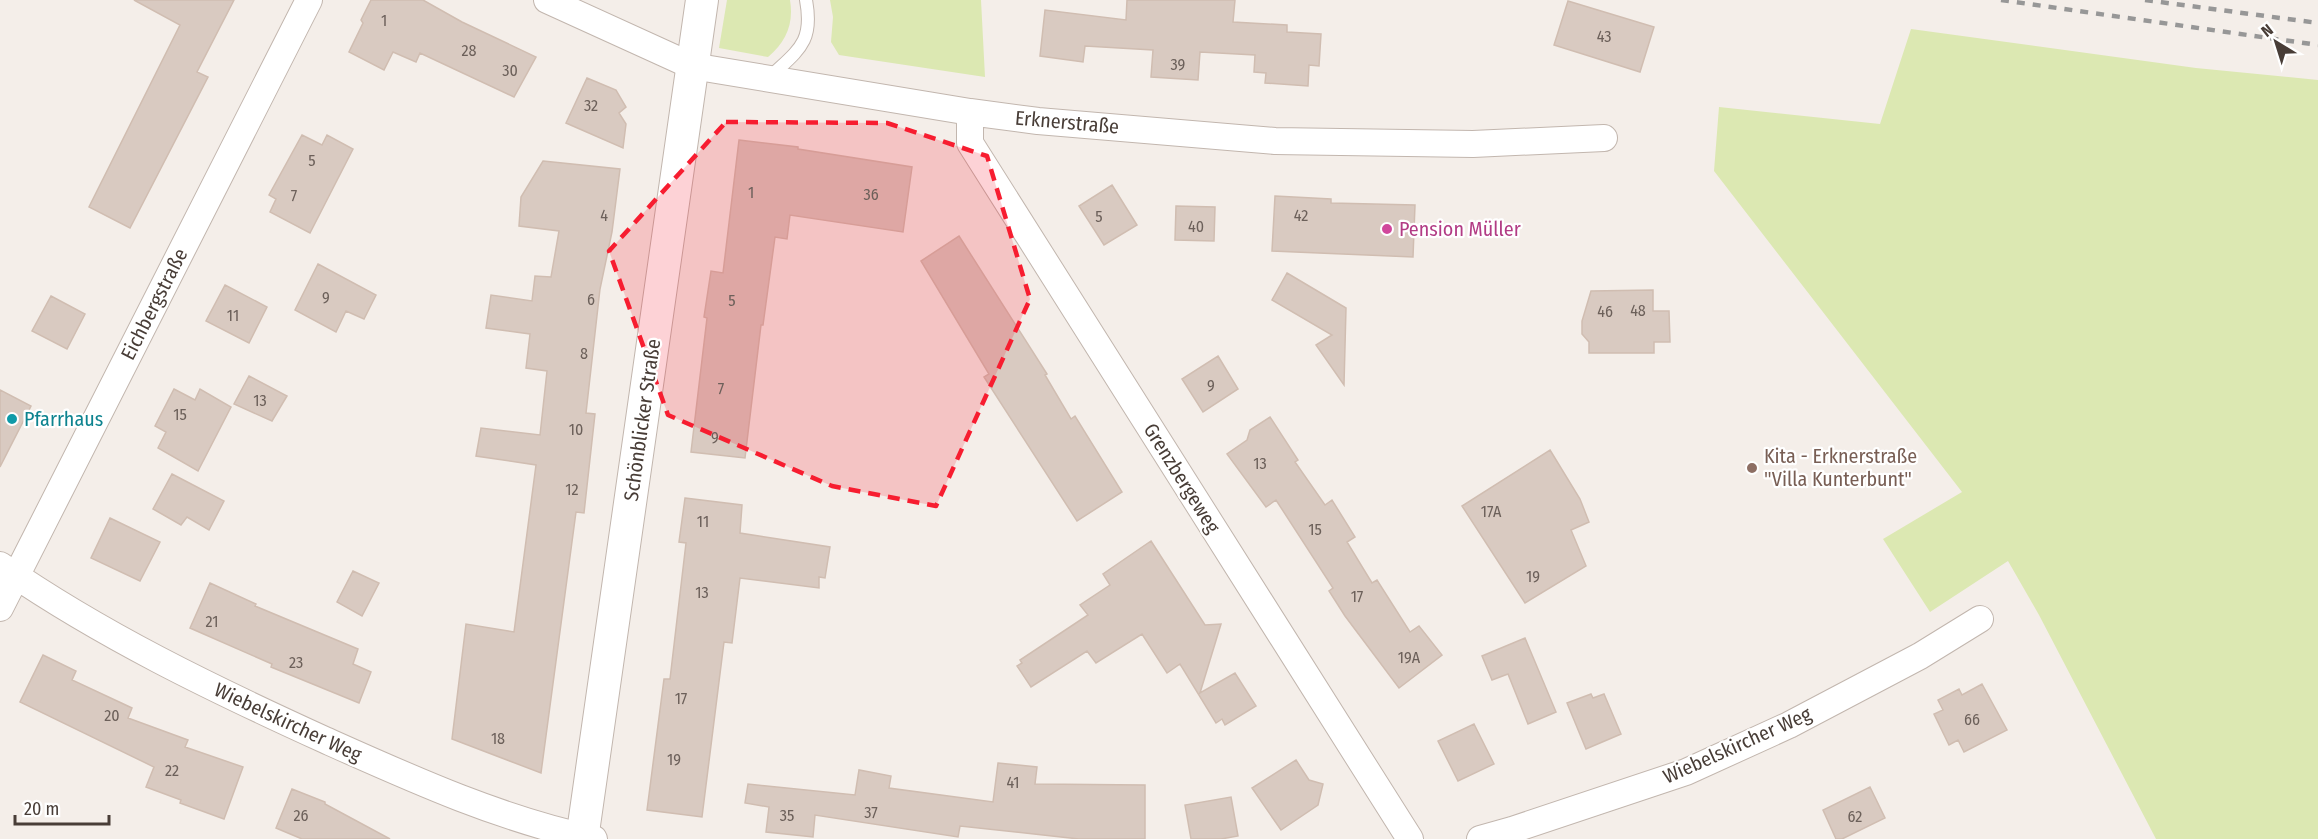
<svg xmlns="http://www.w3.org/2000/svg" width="2318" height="839" font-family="'Fira Sans Condensed',sans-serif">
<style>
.green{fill:#dce8b2}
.building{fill:#d9cac1;stroke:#d0bdb1;stroke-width:1.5}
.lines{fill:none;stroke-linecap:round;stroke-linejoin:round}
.service-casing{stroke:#c2b6ae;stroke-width:14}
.minor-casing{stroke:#c2b6ae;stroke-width:28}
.tertiary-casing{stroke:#c2b6ae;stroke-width:34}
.service{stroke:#fff;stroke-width:12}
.minor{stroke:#fff;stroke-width:26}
.tertiary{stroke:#fff;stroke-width:32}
.rail{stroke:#979797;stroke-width:4.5;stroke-dasharray:8 8;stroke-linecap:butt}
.marked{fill:#f71d30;fill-opacity:0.2;stroke:#f71d30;stroke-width:4.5;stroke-dasharray:12 8;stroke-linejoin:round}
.hotel-dot{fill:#d1479c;stroke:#fff;stroke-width:2}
.culture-dot{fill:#0f9aa8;stroke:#fff;stroke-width:2}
.education-dot{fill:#8d6e63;stroke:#fff;stroke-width:2}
.labels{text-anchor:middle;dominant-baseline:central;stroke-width:4.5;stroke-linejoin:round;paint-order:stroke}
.number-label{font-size:16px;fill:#6c605a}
.street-label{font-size:20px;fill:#483d37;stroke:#fff}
.hotel-label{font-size:20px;fill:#b23c85;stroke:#fff;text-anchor:start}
.culture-label{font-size:20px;fill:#0d838f;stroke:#fff;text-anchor:start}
.education-label{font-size:20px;fill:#785e54;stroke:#fff;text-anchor:start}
</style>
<rect width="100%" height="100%" fill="#f4eee9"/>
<path class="green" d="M727 0H790C794 24 786 42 768 57L719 48Z
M830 0H981L985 77 839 55 831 42 833 17Z
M1911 29 2196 68 2318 80V839H2156L2039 615 2008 561 1930 612 1883 539 1962 492 1714 171 1719 107 1880 124Z"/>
<path class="building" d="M134 0H234L197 72 208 77 130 228 89 207 180 25Z
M371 0H423L462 22 536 57 514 97 420 53 416 62 393 52 384 70 349 52 363 23 361 20Z
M1127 0H1235L1233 22 1287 25V32L1321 34 1319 66 1309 65 1308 86 1265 83 1266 73 1254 72 1255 55 1200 52 1198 80 1151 77 1153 50 1085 46 1083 62 1040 56 1045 10 1126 20Z
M1568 1 1654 27 1640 72 1554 45Z
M587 78 616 90 626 107 619 113 626 124 623 148 566 123Z
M302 135 322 145 327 135 353 149 310 233 270 212 276 199 269 195Z
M739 140 798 147V149L912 167 903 232 790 215 787 239 775 237 763 325H761L745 458 691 452 707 318 704 317 711 271 723 273Z
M543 161 620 169 612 232 600 289 586 413 595 414 584 513 576 512 541 773 452 739 466 624 514 632 536 465 476 456 481 428 540 435 547 371 526 368 530 334 486 328 491 295 532 301 535 276 551 277 559 231 519 226 521 197Z
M1112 185 1137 225 1104 245 1079 206Z
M1275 196 1331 199V203L1415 205 1413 257 1272 251Z
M1176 206 1215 207 1214 241 1175 240Z
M959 236 1047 374 1045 375 1071 419 1075 416 1122 492 1077 521 984 377 989 374 921 261Z
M318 264 376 295 364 319 346 311 336 332 295 310Z
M1287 273 1346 308 1344 385 1316 345 1332 335 1272 300Z
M225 285 267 307 249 343 206 321Z
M1653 290V311H1669L1670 342H1654V353H1589V342L1582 334V321L1591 291Z
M51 296 85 314 67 349 32 331Z
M1218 356 1238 389 1203 412 1182 379Z
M249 376 287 396 272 421 234 404Z
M174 389 195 400 200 389 231 407 198 471 158 448 166 432 155 426Z
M0 390 31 406 0 467Z
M1270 417 1298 460 1295 462 1325 505 1332 500 1355 537 1347 542 1372 583 1377 580 1410 632 1419 626 1442 655 1399 688 1345 616 1329 591 1333 588 1276 500 1266 507 1227 454 1247 440 1250 430Z
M1550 450 1580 499 1589 522 1571 530 1586 566 1525 603 1462 506Z
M172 474 224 501 209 530 187 517 181 525 153 509Z
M685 498 742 505 740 533 830 547 825 578 819 577V588L740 578 732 643 724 642 702 817 647 810 664 679H670L686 543 679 542Z
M110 518 160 542 140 581 91 558Z
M1151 541 1205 625 1221 624 1200 693 1235 673 1256 706 1225 725 1222 719 1216 723 1180 664 1167 673 1142 634 1096 663 1087 651 1031 687 1017 666 1022 663 1020 660 1088 615 1080 605 1110 585 1103 574Z
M353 571 379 583 362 616 337 602Z
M210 583 256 604 255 606 358 649 353 664 371 672 359 703 271 667 272 664 190 628Z
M1525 638 1556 712 1528 724 1508 674 1492 680 1482 656Z
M43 655 76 671 72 680 132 708 128 718 188 740 185 747 243 767 224 819 180 803 181 800 146 787 154 767 20 702Z
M1982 684 2007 730 1964 752 1958 740 1949 745 1934 714 1943 710 1938 700 1959 689 1962 695Z
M1591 694 1593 698 1604 694 1621 734 1586 749 1567 703Z
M1474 724 1494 764 1458 781 1438 741Z
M1296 760 1309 780 1323 784 1318 805 1281 830 1252 788Z
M998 763 1037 767 1035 784 1145 785V839H1079L960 826 958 837 815 815 813 837 766 832 769 807 745 803 748 784 855 795 859 770 891 776 889 788 993 802Z
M1870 787 1885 818 1842 839H1836L1823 810Z
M292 789 325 802V804L390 839H302L276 828Z
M1231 797 1238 836 1221 839H1191L1185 805Z"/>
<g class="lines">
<g class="service-casing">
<path id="service" d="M769 78C798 50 814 43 806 0"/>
</g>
<g class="minor-casing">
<path id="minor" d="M547 0 692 66 970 112 1038 121 1275 141 1473 144 1604 138
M970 112V143L1410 839
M0 565C101 635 213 689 325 740 412 779 500 819 594 839
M0 608 309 0
M1480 839 1512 830 1686 772 1789 725 1920 656 1980 619"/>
</g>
<g class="tertiary-casing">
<path id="tertiary" d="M582 839 702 0"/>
</g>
<use href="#service" class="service"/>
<use href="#minor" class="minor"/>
<use href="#tertiary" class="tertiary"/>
<path class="rail" d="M2001 0 2318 45
M2145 0 2318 23"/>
</g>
<path class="marked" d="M726 122 887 123 987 156 1030 299 936 506 832 486 668 415 609 251Z"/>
<circle class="hotel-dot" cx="1387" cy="229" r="6"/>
<circle class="culture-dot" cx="12" cy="419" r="6"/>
<circle class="education-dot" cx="1752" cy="468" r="6"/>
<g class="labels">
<g class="number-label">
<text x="384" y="20">1</text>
<text x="1604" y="36">43</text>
<text x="469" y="50">28</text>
<text x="1178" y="64">39</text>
<text x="510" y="70">30</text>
<text x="591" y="105">32</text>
<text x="312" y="160">5</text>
<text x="751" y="192">1</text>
<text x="871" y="194">36</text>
<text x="294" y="195">7</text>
<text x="604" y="215">4</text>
<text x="1301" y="215">42</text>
<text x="1099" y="216">5</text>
<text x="1196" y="226">40</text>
<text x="326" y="297">9</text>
<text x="591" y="299">6</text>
<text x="732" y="300">5</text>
<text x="1638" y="310">48</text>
<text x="1605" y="311">46</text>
<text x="233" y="315">11</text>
<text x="584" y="353">8</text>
<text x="1211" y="385">9</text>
<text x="721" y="388">7</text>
<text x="260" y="400">13</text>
<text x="180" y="414">15</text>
<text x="576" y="429">10</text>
<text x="715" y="437">9</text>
<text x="1260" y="463">13</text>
<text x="572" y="489">12</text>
<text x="1491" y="511">17A</text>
<text x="703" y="521">11</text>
<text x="1315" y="529">15</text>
<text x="1533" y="576">19</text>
<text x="702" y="592">13</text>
<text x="1357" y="596">17</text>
<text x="212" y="621">21</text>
<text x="1409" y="657">19A</text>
<text x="296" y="662">23</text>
<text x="681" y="698">17</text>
<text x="112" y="715">20</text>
<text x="1972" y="719">66</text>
<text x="498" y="738">18</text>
<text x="674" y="759">19</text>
<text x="172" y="770">22</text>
<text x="1013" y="782">41</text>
<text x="871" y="812">37</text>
<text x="301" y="815">26</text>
<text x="787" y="815">35</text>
<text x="1855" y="816">62</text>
</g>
<g class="street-label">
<text transform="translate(1067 122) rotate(5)">Erknerstraße</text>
<text transform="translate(154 304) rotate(-63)">Eichbergstraße</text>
<text transform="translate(642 420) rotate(-82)">Schönblicker Straße</text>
<text transform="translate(1182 478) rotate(58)">Grenzbergeweg</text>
<text transform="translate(288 722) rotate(25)">Wiebelskircher Weg</text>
<text transform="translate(1737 745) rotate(-24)">Wiebelskircher Weg</text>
</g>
<g class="hotel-label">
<text x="1399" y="229">Pension Müller</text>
</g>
<g class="culture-label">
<text x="24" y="419">Pfarrhaus</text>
</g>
<g class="education-label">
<text x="1764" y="456">Kita - Erknerstraße<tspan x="1764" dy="23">"Villa Kunterbunt"</tspan></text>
</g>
</g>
<g transform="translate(2276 42) rotate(322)" stroke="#ffffff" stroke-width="4.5" paint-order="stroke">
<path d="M0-4.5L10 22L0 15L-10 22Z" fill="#483d37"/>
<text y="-9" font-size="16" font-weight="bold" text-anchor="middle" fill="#483d37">N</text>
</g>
<path d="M15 815v9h94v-9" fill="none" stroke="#483d37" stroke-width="3"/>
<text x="24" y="815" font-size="18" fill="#483d37" stroke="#ffffff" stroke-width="4.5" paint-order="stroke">20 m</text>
</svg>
